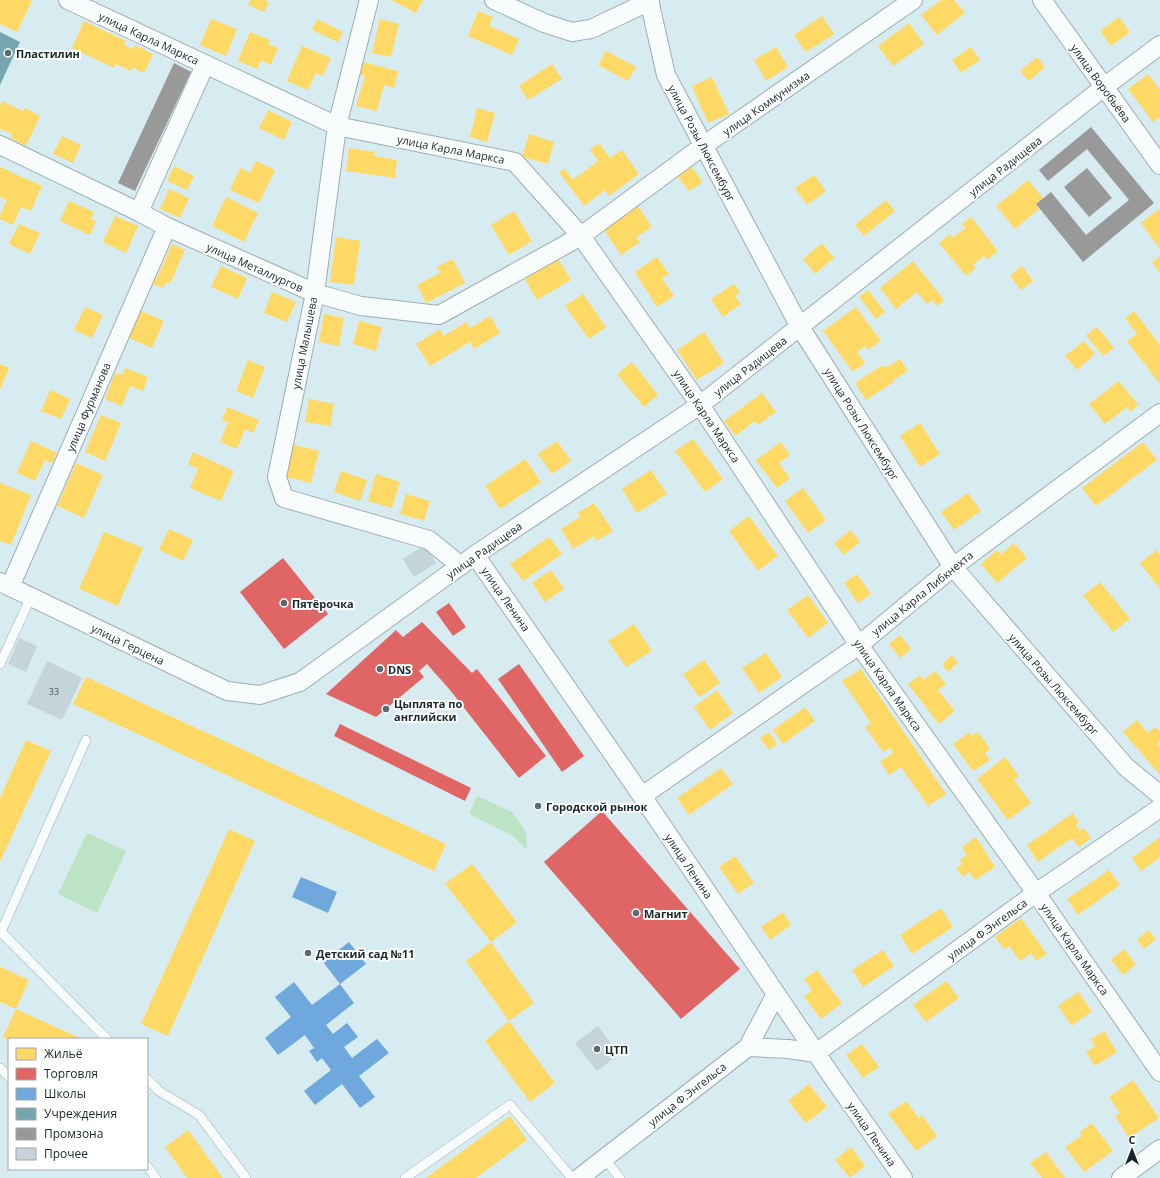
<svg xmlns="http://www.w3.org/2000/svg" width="1160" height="1178" font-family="'Open Sans',sans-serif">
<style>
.green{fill:#bce3c3}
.homes{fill:#ffd966}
.shops{fill:#e06666}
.schools{fill:#6fa8dc}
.public{fill:#76a5af}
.industry{fill:#999}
.building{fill:#c5d3da}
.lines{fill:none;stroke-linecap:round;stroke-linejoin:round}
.lane-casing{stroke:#9dadb1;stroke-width:10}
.street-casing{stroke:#9dadb1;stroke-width:20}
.lane{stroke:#f9fcfd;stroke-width:9}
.street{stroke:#f9fcfd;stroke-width:18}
.poi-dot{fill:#5a6b6f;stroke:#fff;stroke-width:1.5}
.labels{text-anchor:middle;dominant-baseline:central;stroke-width:4;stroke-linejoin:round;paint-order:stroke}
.number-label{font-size:9px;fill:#445357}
.street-label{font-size:11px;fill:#172629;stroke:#fff}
.poi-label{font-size:11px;font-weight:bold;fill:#172629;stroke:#fff;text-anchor:start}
</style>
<rect width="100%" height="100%" fill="#d6ecf0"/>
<path class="green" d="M477 796 512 812 526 832 527 850 513 836 469 814Z
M87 833 126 851 97 913 58 894Z"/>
<path class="homes" d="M0 0H29L32 1 17 32 0 24Z
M251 0H265L269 2 264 12 248 5Z
M391 0H423L416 13Z
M941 0H954L965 13 937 35 921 15Z
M478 11 493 17 489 26 519 39 512 55 468 36Z
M822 16 834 34 806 52 794 35Z
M1119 17 1130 32 1111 46 1100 31Z
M211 19 237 29 226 56 200 45Z
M317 19 343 32 338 42 312 30Z
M380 19 399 24 391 57 372 53Z
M84 21 126 41 124 45 133 49 135 45 153 54 144 73 132 67 131 71 116 64 114 68 72 48Z
M909 23 924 44 893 66 878 46Z
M250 32 270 40 268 44 278 48 271 65 261 60 257 69 238 61Z
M302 46 331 58 323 76 316 73 308 90 287 81Z
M776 47 788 67 766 81 754 60Z
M971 47 980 60 961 73 952 60Z
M606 51 636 67 628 81 598 65Z
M1037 57 1045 67 1029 81 1020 71Z
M363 62 398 71 394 88 384 85 377 111 356 106 365 76 360 75Z
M552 64 562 79 528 100 519 86Z
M1148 74 1160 90V117L1153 122 1128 89Z
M712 77 729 114 708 123 692 86Z
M2 101 23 111 25 108 40 116 26 146 11 138 12 134 0 129V106Z
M477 108 495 113 487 142 470 137Z
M268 110 292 122 284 140 259 128Z
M529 134 554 142 548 164 522 157Z
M62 136 81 145 73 163 53 154Z
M599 143 610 158 622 150 639 174 609 196 605 190 584 206 559 172 565 169 573 180 598 161 590 150Z
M349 148 375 152 374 156 397 160 395 178 346 171Z
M256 161 275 170 259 203 230 190 240 168 250 173Z
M689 164 703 182 689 191 676 174Z
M174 166 194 176 187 190 167 181Z
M0 167 42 186 31 211 21 207 13 225 0 219V215L7 200 0 197Z
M814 175 826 191 807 205 795 188Z
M1028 180 1043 198 1036 204 1039 209 1015 229 996 206Z
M169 189 189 198 180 218 160 209Z
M226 197 258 213 244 242 212 226Z
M886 200 895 211 864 236 855 225Z
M69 201 94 212 91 219 96 221 90 235 60 221Z
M636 203 652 227 636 237 640 242 621 255 604 230 620 219 617 216Z
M1159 209 1160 211V249L1141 223Z
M514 211 532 241 509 255 491 225Z
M115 216 138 226 126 253 103 242Z
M971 217 998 251 987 260 984 256 973 265 976 268 966 276 939 243 950 234 953 238 965 228 962 224Z
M19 224 40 233 30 254 9 244Z
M336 237 360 241 354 285 330 282Z
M822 243 834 258 815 274 803 259Z
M172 244 185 250 170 284 166 282 163 288 151 283 154 277 157 278Z
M1160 256V273L1152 262Z
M657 257 669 274 662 278 674 296 657 307 635 272Z
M453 259 465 283 426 303 417 285 440 273 437 267Z
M558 259 571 280 537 300 525 279Z
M913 261 944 300 937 306 932 300 927 304 917 292 896 309 880 288Z
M221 266 247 278 238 299 211 287Z
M1022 266 1033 281 1021 290 1010 276Z
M734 284 740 292 735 296 741 304 723 317 711 299Z
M868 290 885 312 876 319 859 297Z
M272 292 296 302 287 322 264 313Z
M583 294 606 327 589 339 565 306Z
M85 307 103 315 92 338 74 330Z
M856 307 881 341 868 350 865 346 857 352 865 363 853 372 823 331Z
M141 311 164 321 152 348 129 338Z
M1134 311 1160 345V384L1127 341 1137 334 1125 318Z
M324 314 344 318 339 346 319 342Z
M490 316 500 333 474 349 470 342 430 366 416 344 440 329 444 336 466 322 470 328Z
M359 321 382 327 376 351 353 344Z
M1097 327 1114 348 1103 356 1086 335Z
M704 332 724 363 697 380 677 350Z
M1084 341 1095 354 1077 370 1065 356Z
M900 359 908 371 893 380 894 382 866 400 855 383 883 365 885 368Z
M248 360 265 367 253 398 236 391Z
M632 362 658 395 644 407 617 374Z
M0 364 9 368 0 390Z
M125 368 148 377 143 391 130 386 122 406 105 399 115 373 122 375Z
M1119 381 1138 405 1131 412 1127 407 1105 424 1089 404Z
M50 390 70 399 61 419 41 411Z
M762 393 776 412 758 425 755 421 735 436 724 421Z
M309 399 334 404 330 426 305 422Z
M227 407 259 420 253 433 245 429 237 449 220 442 228 422 222 420Z
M101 415 121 423 105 461 85 452Z
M920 423 940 454 920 467 900 436Z
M693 439 723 479 705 492 675 451Z
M31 441 57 453 52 463 45 460 35 481 17 473Z
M557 441 571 461 552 474 538 454Z
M781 442 790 455 779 463 790 478 777 488 756 460Z
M1143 442 1157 460 1096 506 1082 488Z
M294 445 319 451 311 483 286 477Z
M193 452 234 471 221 501 190 488 198 469 188 464Z
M525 459 541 482 500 509 485 486Z
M76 463 103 475 84 518 57 506Z
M651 470 667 494 637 513 622 489Z
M341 471 367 480 360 501 334 492Z
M376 474 400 482 392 508 368 501Z
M0 483 31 495 11 545 0 541Z
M803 488 826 520 808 533 785 501Z
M968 493 981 511 954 530 941 512Z
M406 494 430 501 424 521 400 514Z
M594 503 613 531 597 541 594 536 573 549 561 529 580 517 578 513Z
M749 516 778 556 758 571 729 531Z
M169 529 193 540 183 561 159 550Z
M851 530 860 542 844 555 834 543Z
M104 532 143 548 118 606 79 589Z
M549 537 562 554 523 581 510 564Z
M1014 543 1027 558 997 583 981 564 997 550 1001 554Z
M1157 550 1160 554V589L1140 563Z
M551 570 564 589 545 602 532 583Z
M857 574 871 594 858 603 844 583Z
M1100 582 1130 619 1113 632 1083 596Z
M808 595 828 623 808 638 787 610Z
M634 624 652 651 626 667 608 641Z
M900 635 911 649 900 658 889 644Z
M766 653 782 677 759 693 742 668Z
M952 655 958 663 948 672 942 664Z
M704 660 720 683 699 697 683 674Z
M861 669 946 794 928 806 901 767 889 775 880 762 893 753 890 748 883 752 865 727 871 723 842 681Z
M935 671 946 684 938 690 955 711 939 724 908 684 920 675 923 680Z
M86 677 446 844 434 871 73 704Z
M717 690 733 713 710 730 694 707Z
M805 707 815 721 783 744 773 730Z
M1137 720 1148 733 1156 727 1160 732V740L1157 743 1160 747V775L1123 732Z
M769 732 777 744 769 750 760 738Z
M970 732 972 736 978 732 990 749 985 753 990 760 973 771 953 744Z
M26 740 51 751 0 862V798Z
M1005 757 1019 776 1014 780 1031 803 1008 820 977 779Z
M721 768 733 784 689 815 677 798Z
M1073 813 1079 822 1076 824 1080 831 1084 828 1091 838 1079 847 1072 838 1038 862 1027 845Z
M229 829 255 841 168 1036 141 1024Z
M976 837 995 867 975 880 969 872 963 877 956 868 962 864 960 860 967 855 962 847Z
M1160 837V857L1141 871 1132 858Z
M735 856 754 883 738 894 719 867Z
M472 864 517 922 491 942 445 884Z
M1109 870 1120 885 1078 915 1067 899Z
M941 908 953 927 912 954 900 935Z
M783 912 791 925 770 940 761 927Z
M1021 918 1047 954 1036 961 1031 953 1020 961 1009 946 1004 949 995 937Z
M1148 930 1156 939 1144 949 1137 940Z
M491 942 534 1003 509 1021 466 961Z
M1124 949 1136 964 1123 975 1111 960Z
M883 950 894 966 863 987 852 970Z
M0 967 29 980 16 1009 0 1002Z
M817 970 842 1003 821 1019 804 997 812 990 804 979Z
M946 981 959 998 926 1022 913 1005Z
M1078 992 1092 1011 1072 1026 1058 1006Z
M16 1009 82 1039H9V1040L3 1037Z
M509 1021 555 1083 530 1102 485 1041Z
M1104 1031 1117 1052 1095 1066 1086 1052 1095 1046 1091 1039Z
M862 1044 879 1067 863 1078 846 1055Z
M1133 1080 1159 1118 1129 1138 1115 1116 1120 1113 1109 1097Z
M809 1084 827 1107 806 1123 788 1101Z
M906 1101 919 1118 922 1115 937 1136 916 1151 888 1114Z
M510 1116 527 1140 476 1178H426Z
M1092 1123 1113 1151 1084 1172 1065 1147 1082 1135 1080 1132Z
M188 1130 223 1178H187L165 1147Z
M851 1147 865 1166 850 1178 835 1160Z
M1046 1152 1065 1178H1042L1030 1163Z"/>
<path class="shops" d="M283 558 328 614 284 649 240 592Z
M449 603 466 627 453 636 436 612Z
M422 622 472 673 477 669 546 756 519 778 450 690 427 664 419 671 424 677 376 717 326 694 396 630 403 637Z
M519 664 584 756 562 772 498 679Z
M340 724 471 788 465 801 334 736Z
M602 811 740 969 681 1019 544 862Z"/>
<path class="schools" d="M301 877 337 892 328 913 292 897Z
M349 942 366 964 340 984 354 1003 326 1025 333 1034 347 1023 358 1037 344 1047 352 1058 377 1039 389 1053 359 1076 375 1097 360 1108 342 1084 315 1105 304 1091 331 1070 322 1058 317 1062 309 1051 314 1048 305 1035 278 1055 265 1038 291 1017 275 997 294 982 312 1005 340 984 323 962Z"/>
<path class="public" d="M0 32 20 42 0 85Z"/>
<path class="industry" d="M174 63 191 72 135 191 118 183Z
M1091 127 1154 203 1083 262 1036 204 1051 192 1086 235 1129 200 1087 149 1048 181 1039 170Z
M1087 168 1112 198 1089 217 1064 187Z"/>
<path class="building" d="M425 545 436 563 414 577 403 559Z
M19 638 37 646 26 672 8 664Z
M47 661 82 678 62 720 27 704Z
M598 1026 619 1054 597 1071 575 1043Z"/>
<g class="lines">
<g class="lane-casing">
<path id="lane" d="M0 664 31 597
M86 740 1 932 107 1039
M0 1068 9 1077
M147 1079 159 1091 199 1115 246 1178
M605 1159 620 1178
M147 1166 156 1178
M405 1178 510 1105 572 1178"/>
</g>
<g class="street-casing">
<path id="street" d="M68 0 337 126 515 162 581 236 700 405 859 645 1036 893 1160 1072
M369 0 337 126 315 293 277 477 284 498 429 540 461 566
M494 0 544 23 572 32 591 29 650 1
M649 0 666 75 800 327 953 567 1126 767 1160 795
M1042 0 1160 165
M0 145 139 212 167 227 315 293 361 306 439 315 581 236 703 146 913 0
M139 212 205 65
M475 555 642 796 833 1078 903 1178
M0 582 227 691 260 695 300 682 475 555 700 405 1104 87 1160 45
M10 587 167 227
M642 796 859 645 953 567 1160 413
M748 1047 788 1049 816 1053 1036 893 1160 808
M579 1178 748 1047 776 994
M1121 1178 1160 1149"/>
</g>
<use href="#lane" class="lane"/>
<use href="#street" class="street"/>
</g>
<g class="poi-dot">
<circle cx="8" cy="53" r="4"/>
<circle cx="284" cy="603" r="4"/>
<circle cx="380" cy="669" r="4"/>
<circle cx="386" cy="709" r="4"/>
<circle cx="538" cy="806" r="4"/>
<circle cx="636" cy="913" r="4"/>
<circle cx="308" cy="953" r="4"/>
<circle cx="597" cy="1049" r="4"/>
</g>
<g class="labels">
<g class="number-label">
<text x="54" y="691">33</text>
</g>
<g class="street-label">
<text transform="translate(149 38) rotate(25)">улица Карла Маркса</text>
<text transform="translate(1101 83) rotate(54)">улица Воробьёва</text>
<text transform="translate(766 103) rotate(-35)">улица Коммунизма</text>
<text transform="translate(702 143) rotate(62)">улица Розы Люксембург</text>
<text transform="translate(451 149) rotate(11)">улица Карла Маркса</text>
<text transform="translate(1005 166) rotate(-38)">улица Радищева</text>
<text transform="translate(255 267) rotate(24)">улица Металлургов</text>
<text transform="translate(304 343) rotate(-79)">улица Малышева</text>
<text transform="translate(750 366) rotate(-38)">улица Радищева</text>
<text transform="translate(88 407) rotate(-67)">улица Фурманова</text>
<text transform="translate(707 416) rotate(56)">улица Карла Маркса</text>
<text transform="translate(862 424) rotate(58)">улица Розы Люксембург</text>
<text transform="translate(484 550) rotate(-35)">улица Радищева</text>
<text transform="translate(922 593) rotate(-39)">улица Карла Либкнехта</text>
<text transform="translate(506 599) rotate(55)">улица Ленина</text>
<text transform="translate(128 644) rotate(26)">улица Герцена</text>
<text transform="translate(1054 684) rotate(49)">улица Розы Люксембург</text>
<text transform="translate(888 685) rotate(55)">улица Карла Маркса</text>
<text transform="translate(689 866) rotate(56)">улица Ленина</text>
<text transform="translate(987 929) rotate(-36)">улица Ф.Энгельса</text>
<text transform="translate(1075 949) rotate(55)">улица Карла Маркса</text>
<text transform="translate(687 1094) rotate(-38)">улица Ф.Энгельса</text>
<text transform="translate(872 1134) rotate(55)">улица Ленина</text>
</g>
<g class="poi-label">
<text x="16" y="53">Пластилин</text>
<text x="292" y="603">Пятёрочка</text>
<text x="388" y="669">DNS</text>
<text x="394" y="703">Цыплята по<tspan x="394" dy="13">английски</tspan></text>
<text x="546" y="806">Городской рынок</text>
<text x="644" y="913">Магнит</text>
<text x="316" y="953">Детский сад №11</text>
<text x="605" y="1049">ЦТП</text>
</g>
</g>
<rect x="8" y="1038" width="140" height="132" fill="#ffffff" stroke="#a2a8a9"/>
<rect x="16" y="1048" width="20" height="12" fill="#ffd966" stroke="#a2a8a9"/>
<text x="44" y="1058" font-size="12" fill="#172629">Жильё</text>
<rect x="16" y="1068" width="20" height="12" fill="#e06666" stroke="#a2a8a9"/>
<text x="44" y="1078" font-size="12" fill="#172629">Торговля</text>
<rect x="16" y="1088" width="20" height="12" fill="#6fa8dc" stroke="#a2a8a9"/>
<text x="44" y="1098" font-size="12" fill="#172629">Школы</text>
<rect x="16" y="1108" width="20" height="12" fill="#76a5af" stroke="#a2a8a9"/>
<text x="44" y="1118" font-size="12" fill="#172629">Учреждения</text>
<rect x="16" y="1128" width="20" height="12" fill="#999999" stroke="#a2a8a9"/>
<text x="44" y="1138" font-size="12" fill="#172629">Промзона</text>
<rect x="16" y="1148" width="20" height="12" fill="#c5d3da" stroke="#a2a8a9"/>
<text x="44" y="1158" font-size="12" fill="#172629">Прочее</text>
<g transform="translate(1132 1150)" stroke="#ffffff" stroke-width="3" paint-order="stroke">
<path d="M0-3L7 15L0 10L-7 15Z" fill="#172629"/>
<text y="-6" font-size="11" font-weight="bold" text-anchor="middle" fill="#172629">С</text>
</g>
</svg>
